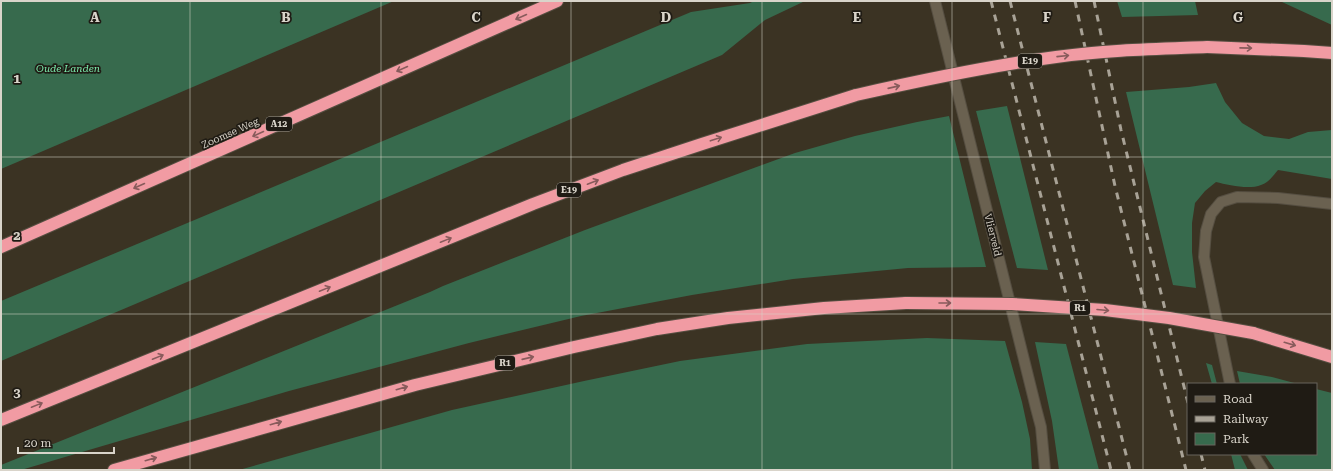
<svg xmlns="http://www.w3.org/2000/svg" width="1333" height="471" font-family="'Roboto Serif',serif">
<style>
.green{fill:#376a4d}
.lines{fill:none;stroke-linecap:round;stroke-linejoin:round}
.lane-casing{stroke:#554e41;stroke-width:12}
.street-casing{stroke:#554e41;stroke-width:12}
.highway-casing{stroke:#554e41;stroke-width:14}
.lane{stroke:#6a6150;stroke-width:10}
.street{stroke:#6a6150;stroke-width:10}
.highway{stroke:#f19ba3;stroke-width:12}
.rail{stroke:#a8a296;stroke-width:3;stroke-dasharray:7 7;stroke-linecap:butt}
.highway-bridge-casing{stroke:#554e41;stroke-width:14;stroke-linecap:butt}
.highway-bridge{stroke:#f19ba3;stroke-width:12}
.oneway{stroke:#885b5c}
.grid{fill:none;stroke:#d9d4ca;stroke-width:1;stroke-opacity:0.55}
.labels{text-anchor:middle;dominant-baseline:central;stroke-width:3.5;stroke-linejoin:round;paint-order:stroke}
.shield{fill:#1f1b14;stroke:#a19c93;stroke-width:1}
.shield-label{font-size:9px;font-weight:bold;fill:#d9d4ca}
.park-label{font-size:10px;font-style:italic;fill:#7deeaf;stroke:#1f1b14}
.street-label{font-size:10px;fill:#d9d4ca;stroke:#1f1b14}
.grid-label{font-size:13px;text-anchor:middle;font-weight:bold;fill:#d9d4ca;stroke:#1f1b14;stroke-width:3.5;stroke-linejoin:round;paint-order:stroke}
</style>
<rect width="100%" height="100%" fill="#3b3323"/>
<path class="green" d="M1 1H394L1 169Z
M754 1H805L765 20 722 55 1 361V301L691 12 750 3Z
M1117 1H1195L1198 15 1122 17Z
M1280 1H1332V25L1282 2Z
M1216 83 1225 102 1242 123 1264 136 1289 139 1308 132 1332 130V179L1278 170C1273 176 1268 183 1261 185 1249 190 1228 185 1216 182L1205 191 1195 203 1192 223V252L1196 288 1173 285 1126 92 1189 87Z
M1007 106 1048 270 1017 268 976 111Z
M949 116 986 267 908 268 793 279 692 295 581 316 469 343 289 391 21 470H1V465L430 292 443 286 585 230 795 153 855 136 917 122Z
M927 338 1005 341 1022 402 1030 439 1032 470H239L452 410 584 381 680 361 807 344Z
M1035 342 1066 344 1099 470H1059L1052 421Z
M1206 363 1212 365 1217 384H1212Z
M1237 371 1272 377 1298 384H1240Z
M1316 389 1332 393V470H1275L1264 454H1316Z
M1231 454H1240L1248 470H1235Z"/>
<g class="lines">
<g class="lane-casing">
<path id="lane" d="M1230 384 1204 257 1206 231 1211 214 1221 202 1237 197 1278 198 1332 204
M1253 454 1263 470"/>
</g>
<g class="street-casing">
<path id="street" d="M935 1 1036 408 1041 427 1045 470"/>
</g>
<g class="highway-casing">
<path id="highway" d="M1207 47 1304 51 1332 53
M1 247 557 1
M1253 333 1332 357
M1 420 533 204 623 170 702 144 856 95
M114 470 415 385 574 347 657 329 728 318 824 308 906 303"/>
</g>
<use href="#lane" class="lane"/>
<use href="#street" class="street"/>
<use href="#highway" class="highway"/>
<path class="rail" d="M991 1 1111 470
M1010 1 1130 470
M1075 1 1115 186 1186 470
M1094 1 1121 130 1188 403
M1201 454 1205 470"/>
<g class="highway-bridge-casing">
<path id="highway-bridge" d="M856 95C922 80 988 66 1056 57 1106 50 1156 49 1207 47
M906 303 1012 304 1105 310 1169 318 1253 333"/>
</g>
<use href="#highway-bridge" class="highway-bridge"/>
</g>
<defs><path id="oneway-shaft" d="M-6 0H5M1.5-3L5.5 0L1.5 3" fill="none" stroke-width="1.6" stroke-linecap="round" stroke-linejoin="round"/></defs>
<g class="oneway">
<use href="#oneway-shaft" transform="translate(521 17) rotate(156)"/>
<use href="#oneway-shaft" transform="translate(1246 48) rotate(1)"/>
<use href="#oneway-shaft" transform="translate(1063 56) rotate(-6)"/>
<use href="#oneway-shaft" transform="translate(402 69) rotate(156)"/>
<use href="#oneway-shaft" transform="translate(894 87) rotate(-13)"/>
<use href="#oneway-shaft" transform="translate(258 134) rotate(156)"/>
<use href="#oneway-shaft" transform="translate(716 139) rotate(-18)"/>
<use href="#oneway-shaft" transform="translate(593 182) rotate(-21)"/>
<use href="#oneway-shaft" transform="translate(139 186) rotate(156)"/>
<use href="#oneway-shaft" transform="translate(446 240) rotate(-22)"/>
<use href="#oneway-shaft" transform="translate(325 289) rotate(-22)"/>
<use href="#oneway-shaft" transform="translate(945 303)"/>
<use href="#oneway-shaft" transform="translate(1103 310) rotate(5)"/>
<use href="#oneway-shaft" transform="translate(1290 344) rotate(16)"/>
<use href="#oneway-shaft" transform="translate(158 357) rotate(-22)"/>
<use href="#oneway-shaft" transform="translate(528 358) rotate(-13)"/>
<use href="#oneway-shaft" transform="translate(402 388) rotate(-16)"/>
<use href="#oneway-shaft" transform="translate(37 405) rotate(-22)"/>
<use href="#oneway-shaft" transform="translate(276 423) rotate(-16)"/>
<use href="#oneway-shaft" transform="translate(151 459) rotate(-16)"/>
</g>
<path class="grid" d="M190 1V470M381 1V470M571 1V470M762 1V470M952 1V470M1143 1V470M1 157H1332M1 314H1332"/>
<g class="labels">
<g class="shield">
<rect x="1018" y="54" width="24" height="14" rx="3"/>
<rect x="266" y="117" width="26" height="14" rx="3"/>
<rect x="557" y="183" width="24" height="14" rx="3"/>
<rect x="1070" y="301" width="20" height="14" rx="3"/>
<rect x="495" y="356" width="20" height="14" rx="3"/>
</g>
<g class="shield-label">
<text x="1030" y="61">E19</text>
<text x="279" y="124">A12</text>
<text x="569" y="190">E19</text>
<text x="1080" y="308">R1</text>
<text x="505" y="363">R1</text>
</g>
<g class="park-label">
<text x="68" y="68">Oude Landen</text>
</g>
<g class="street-label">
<text transform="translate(230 133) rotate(-24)">Zoomse Weg</text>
<text transform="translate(993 235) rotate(76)">Vlierveld</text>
</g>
</g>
<g class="grid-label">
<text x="95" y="22">A</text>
<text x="286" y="22">B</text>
<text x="476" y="22">C</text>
<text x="666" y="22">D</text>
<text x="857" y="22">E</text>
<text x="1047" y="22">F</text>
<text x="1238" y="22">G</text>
<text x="17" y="83">1</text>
<text x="17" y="240">2</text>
<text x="17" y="397">3</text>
</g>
<rect width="1333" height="471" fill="none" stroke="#d9d4ca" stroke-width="4"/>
<rect x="1187" y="383" width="130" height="72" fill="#1f1b14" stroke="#69655d"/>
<rect x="1195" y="396" width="20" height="6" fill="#6a6150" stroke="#69655d"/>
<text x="1223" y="403" font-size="12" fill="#d9d4ca">Road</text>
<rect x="1195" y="416" width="20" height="6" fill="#a8a296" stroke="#69655d"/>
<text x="1223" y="423" font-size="12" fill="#d9d4ca">Railway</text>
<rect x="1195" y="433" width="20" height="12" fill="#376a4d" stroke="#69655d"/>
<text x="1223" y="443" font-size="12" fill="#d9d4ca">Park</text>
<path d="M18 447v6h96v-6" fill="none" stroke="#d9d4ca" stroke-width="2"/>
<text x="24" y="447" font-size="12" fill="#d9d4ca" stroke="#1f1b14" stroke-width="3" paint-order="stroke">20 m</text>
</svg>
